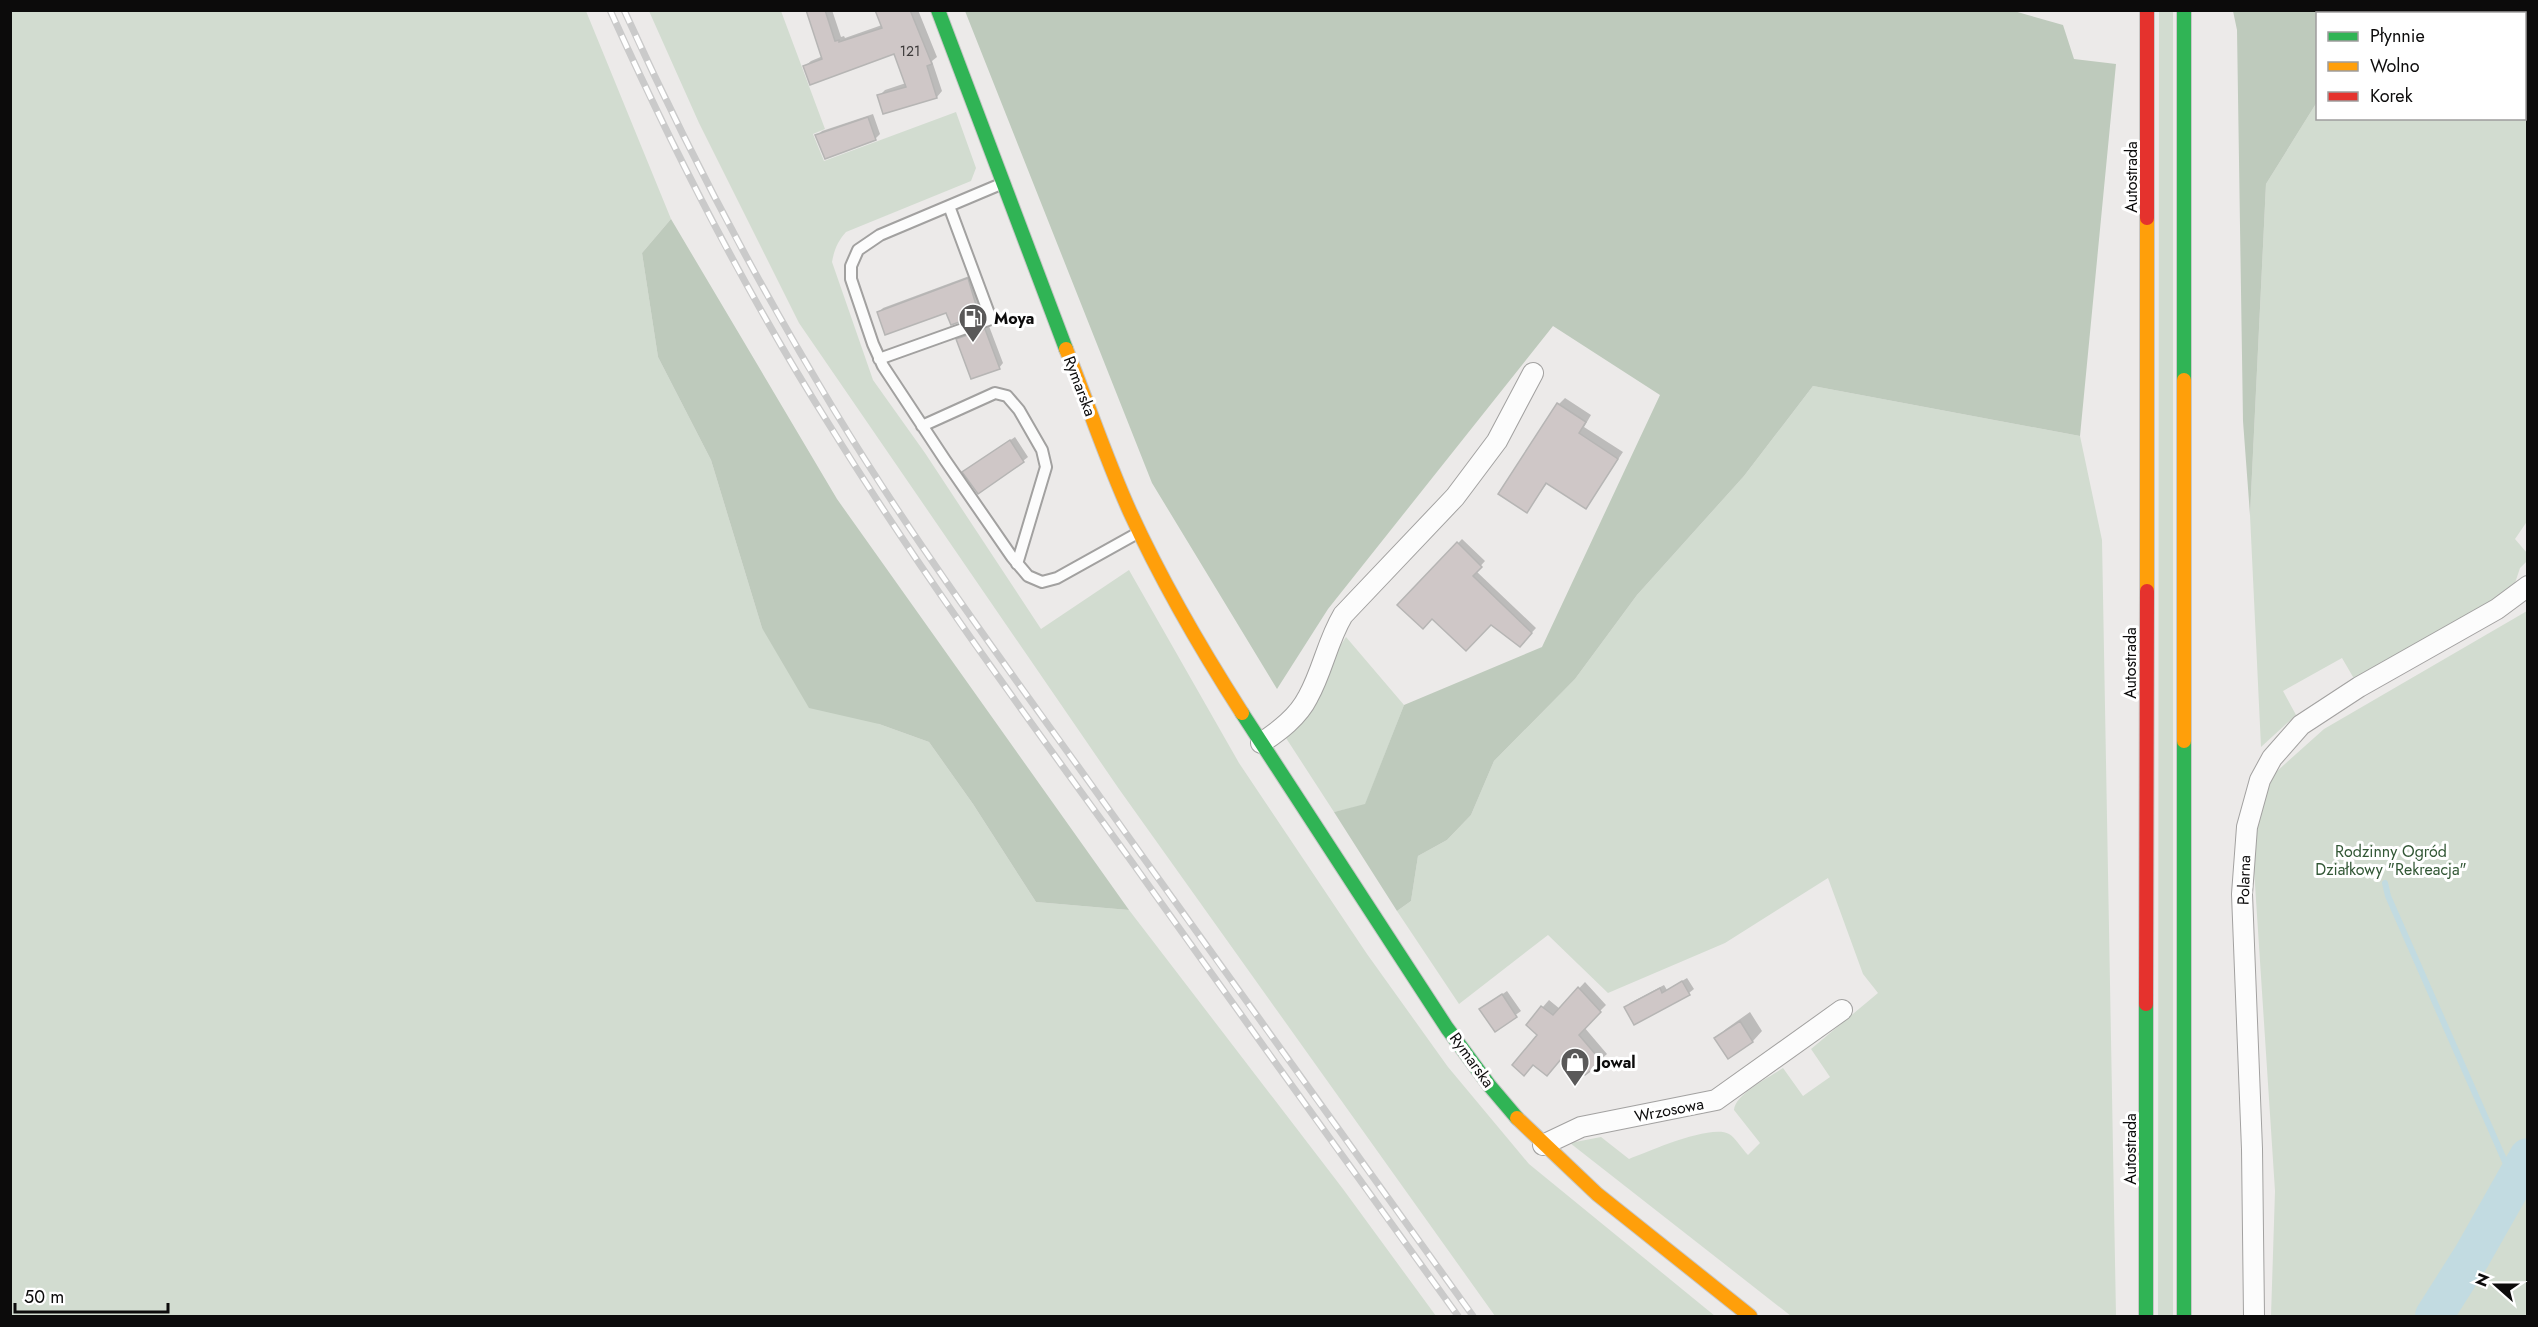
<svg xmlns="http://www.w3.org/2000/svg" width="2538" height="1327" font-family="Jost,sans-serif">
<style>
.green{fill:#d2dcd0}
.forest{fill:#becabc}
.shadow{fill:#0003}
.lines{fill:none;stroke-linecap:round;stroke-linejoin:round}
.stream{stroke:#c2dbe1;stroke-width:6}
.river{stroke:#c2dbe1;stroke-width:38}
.building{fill:#cfc7c7;stroke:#b6b5b4;stroke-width:1.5}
.lane-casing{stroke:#a2a1a0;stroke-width:14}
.street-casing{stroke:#a2a1a0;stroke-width:22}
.fast-casing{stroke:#c7c7c6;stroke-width:16}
.slow-casing{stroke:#c7c7c6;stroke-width:16}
.jam-casing{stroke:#c7c7c6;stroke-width:16}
.lane{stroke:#fcfcfc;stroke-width:10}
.street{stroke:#fcfcfc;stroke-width:20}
.fast{stroke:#30b455;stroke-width:14}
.slow{stroke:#ff9f0a;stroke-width:14}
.jam{stroke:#e5322d;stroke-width:14}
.rail-casing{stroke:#cacaca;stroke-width:7}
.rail{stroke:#fff;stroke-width:4.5;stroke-dasharray:14;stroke-linecap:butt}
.labels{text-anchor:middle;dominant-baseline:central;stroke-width:6;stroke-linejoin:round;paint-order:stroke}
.number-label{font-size:14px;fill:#3d3a3a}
.street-label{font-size:16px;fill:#0c0b0b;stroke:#fff}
.poi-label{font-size:16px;font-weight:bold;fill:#0c0b0b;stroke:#fff;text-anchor:start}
.park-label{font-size:16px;fill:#325735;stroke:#fff}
</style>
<rect width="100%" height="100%" fill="#eceae9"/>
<path class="green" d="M2173 10V1316H2158L2159 11Z
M10 11H586L671 219 642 253 658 357 711 460 762 628 879 724 929 742 973 804 1036 902 1129 910 1343 1189 1436 1316H11Z
M649 11H781L825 129 813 134 824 161 956 112 976 168 971 181 846 232C838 241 834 250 832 262L873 380 925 453 1041 629 1129 570 1239 763 1367 954 1448 1067 1529 1164 1715 1316H1495L1119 789 799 323 699 123Z
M2525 41 2527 42 2528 520 2515 539 2527 553V561L2520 568 2513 589 2356 682 2342 658 2283 691 2296 715 2261 747 2250 515 2266 184 2317 102 2318 118H2524Z
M1813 386 2080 436 2102 540 2116 1316H1791L1570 1143 1601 1137 1629 1159C1648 1152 1710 1124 1729 1134 1735 1137 1742 1149 1748 1155L1760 1143 1734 1110C1735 1094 1770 1077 1783 1068L1803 1096 1830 1077 1811 1049 1878 993 1863 974 1828 878 1725 943 1608 993 1548 935 1459 1004 1397 911 1411 901 1418 856 1447 840 1471 815 1494 761 1575 679 1637 595 1744 476Z
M2527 611V1316H2271L2275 1191 2253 854 2266 781 2324 729Z
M1346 637 1404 705 1365 805 1334 812 1286 738 1320 697 1338 649Z"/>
<path class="forest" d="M2014 11 2063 25 2074 59 2116 64 2080 436 1813 386 1744 476 1637 595 1575 679 1494 761 1471 815 1447 840 1418 856 1411 901 1397 911 1334 812 1365 804 1404 705 1542 647 1660 395 1553 326 1328 609 1277 689 1152 483 965 11Z
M2233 11H2528L2527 42 2525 41 2524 14H2318L2317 102 2266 184 2250 515 2243 421 2237 30Z
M671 219 837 499 1129 910 1036 902 973 804 929 742 879 724 809 708 762 628 711 460 658 357 642 253Z"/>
<path class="shadow" d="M807 10H832L841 37 844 36 845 38 882 25 877 10H918L937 57 932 61 942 91 937 97 879 96 885 90 906 83 895 52 805 66 811 61 823 56Z
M873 114 880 134 875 139 817 136 822 131Z
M972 275 983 309 979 314 947 311 879 312 883 308Z
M989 326 1003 363 999 368 958 340 963 335Z
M1565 398 1591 415 1584 427 1623 452 1586 507 1548 482 1527 511 1559 404Z
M1015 437 1028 457 1023 461 969 468Z
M1462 539 1485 561 1476 571 1536 628 1524 641 1491 623 1432 617 1399 605Z
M1687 978 1694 989 1689 993 1634 1023 1626 1008 1630 1003 1664 985 1667 990Z
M1585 982 1606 1005 1584 1027 1607 1054 1586 1073 1568 1051 1547 1074 1540 1034 1528 1024 1549 1000 1560 1009Z
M1507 991 1521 1011 1495 1030 1481 1009Z
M1750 1012 1762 1031 1753 1041 1729 1057 1716 1038 1726 1029Z"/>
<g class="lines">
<path class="stream" d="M2385 883 2388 896 2514 1182"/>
<path class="river" d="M2434 1316 2472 1256 2528 1157"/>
</g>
<path class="building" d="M806 10H825L835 41 839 40V42L882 28 875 10H910L932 64 927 66 937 98 883 114 877 95 906 87 894 54 810 85 803 66 822 59Z
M868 117 876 140 825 159 815 135Z
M968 278 979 315 951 325 946 313 885 335 877 312Z
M985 329 1000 369 971 379 956 339Z
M1557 403 1586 422 1579 433 1618 459 1586 509 1546 483 1527 513 1498 494Z
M1010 440 1024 462 978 494 962 472Z
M1457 542 1482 567 1473 576 1532 633 1520 647 1491 625 1466 651 1432 619 1423 629 1397 605Z
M1682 981 1690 995 1634 1025 1624 1007 1660 988 1662 993Z
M1578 987 1601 1012 1579 1035 1602 1062 1585 1075 1567 1052 1547 1076 1533 1065 1524 1076 1512 1065 1537 1035 1526 1025 1541 1006 1553 1015Z
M1502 994 1517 1017 1495 1032 1479 1009Z
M1740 1021 1753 1042 1728 1059 1714 1038Z"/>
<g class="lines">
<g class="lane-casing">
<path id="lane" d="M1001 184 880 235 858 250 851 266V279L873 344 883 366 945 460 1012 557 1028 576 1042 582 1057 578 1136 534
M879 359 991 319 949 206
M922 426 995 393 1007 396 1019 410 1042 450 1046 467 1017 564"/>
</g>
<g class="street-casing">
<path id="street" d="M1261 743C1279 731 1298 717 1308 697 1323 670 1327 642 1343 615L1455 497 1497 441 1533 373
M1543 1145 1581 1127 1716 1100 1842 1010
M2254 1316 2252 1149 2242 894 2247 827 2260 780 2272 758 2301 725 2359 687 2497 609 2528 586"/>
</g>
<g class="fast-casing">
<path id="fast" d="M938 10 1066 349
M2184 10V380
M1242 713 1447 1028 1489 1085 1517 1118
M2184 741V1316
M2146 1316V1004"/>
</g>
<g class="slow-casing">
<path id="slow" d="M1066 349C1088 404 1106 459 1130 512 1162 582 1201 649 1242 713
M2184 380V741
M2147 591V218
M1517 1118 1597 1194 1750 1316"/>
</g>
<g class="jam-casing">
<path id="jam" d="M2147 218V10
M2146 1004 2147 591"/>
</g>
<use href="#lane" class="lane"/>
<use href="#street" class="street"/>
<use href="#fast" class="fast"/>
<use href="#slow" class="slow"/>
<use href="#jam" class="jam"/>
<g class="rail-casing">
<path id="rail" d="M610 10C675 154 746 293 830 426 922 575 1026 716 1129 858 1238 1011 1348 1164 1458 1316
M624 10C687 149 757 283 836 413 924 558 1027 694 1125 832 1241 994 1357 1155 1473 1316"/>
</g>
<use href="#rail" class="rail"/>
</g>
<defs>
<g id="fuel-pin" transform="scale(1.5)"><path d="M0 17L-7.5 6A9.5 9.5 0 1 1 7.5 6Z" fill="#5a5959" stroke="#fff"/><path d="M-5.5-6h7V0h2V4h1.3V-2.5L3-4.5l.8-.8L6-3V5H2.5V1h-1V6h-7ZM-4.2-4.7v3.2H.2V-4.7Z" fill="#fff"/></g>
<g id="shop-pin" transform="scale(1.5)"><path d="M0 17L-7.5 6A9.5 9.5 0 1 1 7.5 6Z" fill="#5a5959" stroke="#fff"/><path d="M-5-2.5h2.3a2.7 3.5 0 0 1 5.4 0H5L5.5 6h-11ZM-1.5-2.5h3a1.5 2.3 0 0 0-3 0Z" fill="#fff"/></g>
</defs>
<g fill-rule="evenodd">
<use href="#fuel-pin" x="973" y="318"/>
<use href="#shop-pin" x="1575" y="1062"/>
</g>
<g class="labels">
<g class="number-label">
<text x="910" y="51">121</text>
</g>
<g class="street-label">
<text transform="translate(2131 177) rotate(-90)">Autostrada</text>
<text transform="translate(1080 386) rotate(69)">Rymarska</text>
<text transform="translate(2130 663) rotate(-90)">Autostrada</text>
<text transform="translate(2244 880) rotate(-88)">Polarna</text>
<text transform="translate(1472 1060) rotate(54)">Rymarska</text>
<text transform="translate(1669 1110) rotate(-11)">Wrzosowa</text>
<text transform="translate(2130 1149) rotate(-90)">Autostrada</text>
</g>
<g class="poi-label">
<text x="994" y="318">Moya</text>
<text x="1596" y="1062">Jowal</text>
</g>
<g class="park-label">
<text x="2391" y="851">Rodzinny Ogród<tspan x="2391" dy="18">Działkowy "Rekreacja"</tspan></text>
</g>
</g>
<rect width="2538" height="1327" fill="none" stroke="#0c0b0b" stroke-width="24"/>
<rect x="2316" y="12" width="210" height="108" fill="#ffffff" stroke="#9e9d9d" stroke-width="1.5"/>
<rect x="2328" y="32" width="30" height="9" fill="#30b455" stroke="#9e9d9d" stroke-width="1.5"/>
<text x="2370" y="42" font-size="18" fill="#0c0b0b">Płynnie</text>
<rect x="2328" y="62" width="30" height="9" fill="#ff9f0a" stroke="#9e9d9d" stroke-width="1.5"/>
<text x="2370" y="72" font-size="18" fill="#0c0b0b">Wolno</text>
<rect x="2328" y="92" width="30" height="9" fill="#e5322d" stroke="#9e9d9d" stroke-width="1.5"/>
<text x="2370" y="102" font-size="18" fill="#0c0b0b">Korek</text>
<g transform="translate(2496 1285) rotate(291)" stroke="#ffffff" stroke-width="4.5" paint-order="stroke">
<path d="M0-4.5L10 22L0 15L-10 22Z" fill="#0c0b0b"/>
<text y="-9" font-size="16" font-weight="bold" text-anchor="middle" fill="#0c0b0b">N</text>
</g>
<path d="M15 1303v9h153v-9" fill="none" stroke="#0c0b0b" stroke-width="3"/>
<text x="24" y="1303" font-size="18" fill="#0c0b0b" stroke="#ffffff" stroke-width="4.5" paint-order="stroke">50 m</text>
</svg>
